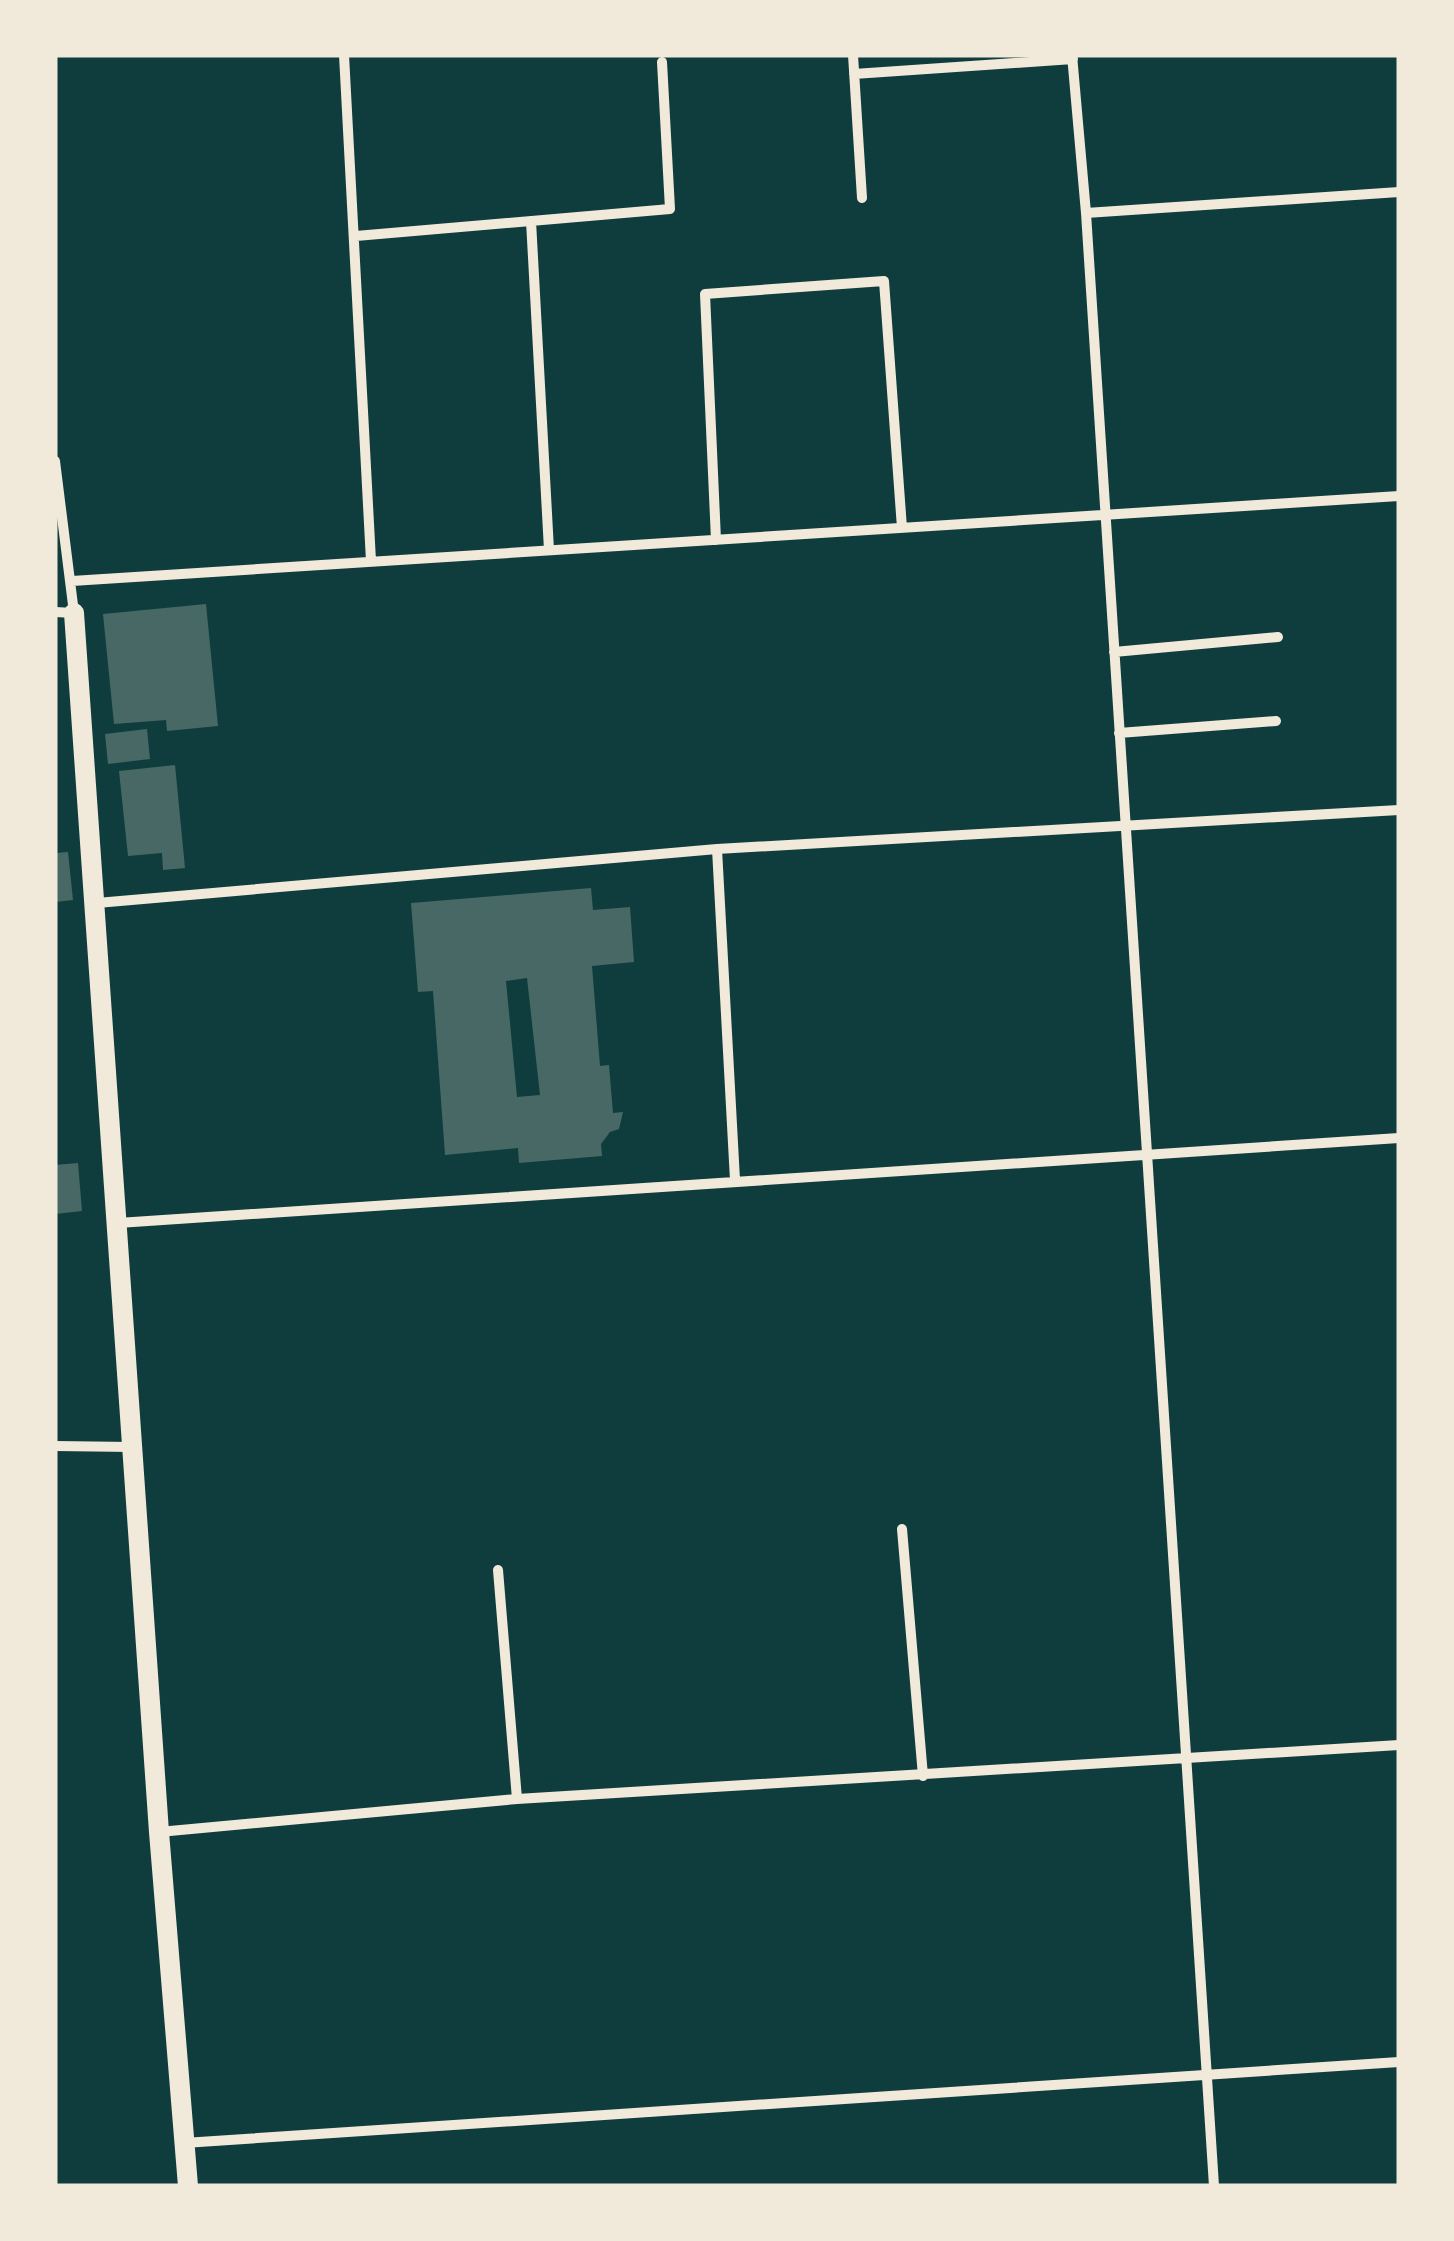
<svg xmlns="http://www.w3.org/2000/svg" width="1454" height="2241" font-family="'Noto Sans',sans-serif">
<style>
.building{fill:#486865;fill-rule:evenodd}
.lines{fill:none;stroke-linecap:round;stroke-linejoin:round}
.minor{stroke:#f1e9da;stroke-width:10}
.secondary{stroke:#f1e9da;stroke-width:20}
</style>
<rect width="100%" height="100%" fill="#0f3d3e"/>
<path class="building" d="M206 604 218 726 167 731 166 720 114 724 103 614Z
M147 729 150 759 108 764 105 734Z
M175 765 185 868 163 870 162 853 128 856 119 771Z
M68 852 73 900 55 902V853Z
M591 888 593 910 630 907 634 962 592 966 600 1066 609 1065 613 1113 623 1112 619 1129 610 1132 601 1144 602 1156 519 1163 518 1148 445 1155 433 991 418 992 411 903ZM527 978 540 1095 517 1097 506 981Z
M78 1163 82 1211 55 1214V1165Z"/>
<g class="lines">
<path class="minor" d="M344 55 371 561
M853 55 862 198
M1072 55 1086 213 1214 2186
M854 74 1073 59
M1086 213 1399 192
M531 221 549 550
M356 236 670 209 662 62
M55 461 74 613 55 612
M716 540 705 294 884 281 902 528
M72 581 1399 496
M1114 652 1278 637
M1119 733 1276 721
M717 849 735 1180
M97 903 717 849 1399 810
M118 1223 1399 1138
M55 1446 132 1447
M902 1529 923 1776
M498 1570 517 1799
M159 1832 517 1799 1399 1745
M184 2143 1399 2062"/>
<path class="secondary" d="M74 613 159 1832 188 2186"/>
</g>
<rect width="1454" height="2241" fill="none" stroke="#f1e9da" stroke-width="115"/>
</svg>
